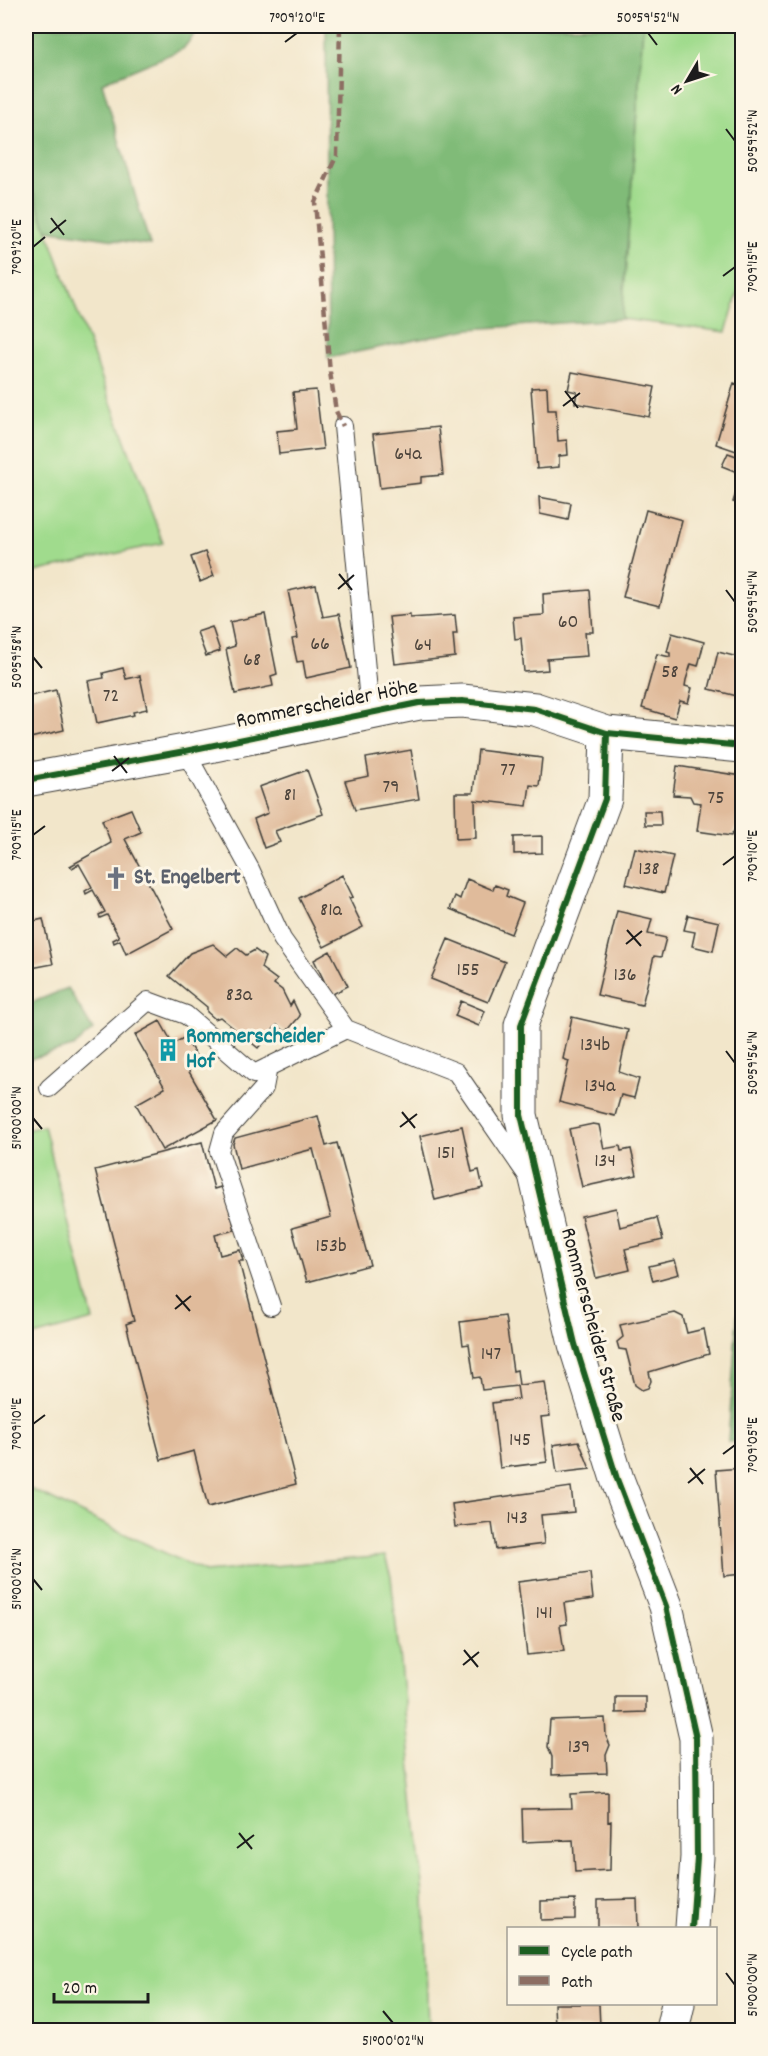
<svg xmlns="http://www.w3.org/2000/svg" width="768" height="2056" font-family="Dekko,sans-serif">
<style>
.green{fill:#a0db8d;stroke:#5e7c54;stroke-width:1.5}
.forest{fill:#80bb78;stroke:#4e6c4a;stroke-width:1.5}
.building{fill:#e0bb9b}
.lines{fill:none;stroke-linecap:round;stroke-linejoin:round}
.lane-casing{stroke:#3c3a36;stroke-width:20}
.street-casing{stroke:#3c3a36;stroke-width:35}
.lane{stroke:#fff;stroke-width:18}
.street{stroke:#fff;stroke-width:33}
.quiet{stroke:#8d6e63;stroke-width:4.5;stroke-dasharray:9 4.5;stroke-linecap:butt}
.cycleway-casing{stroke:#fcf5e5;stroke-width:10}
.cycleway{stroke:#1b5e20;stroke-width:6}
.ticks{fill:none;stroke:#1c1c1c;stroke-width:2}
.labels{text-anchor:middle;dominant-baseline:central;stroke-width:6;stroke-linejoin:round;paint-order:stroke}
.number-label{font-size:20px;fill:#4d443c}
.street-label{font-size:22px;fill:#1c1c1c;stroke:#fcf5e5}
.worship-label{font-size:22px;font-weight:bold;fill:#5b616d;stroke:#fcf5e5;text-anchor:start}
.culture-label{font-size:22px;font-weight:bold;fill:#0d838f;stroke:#fcf5e5;text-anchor:start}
.neatline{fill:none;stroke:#1c1c1c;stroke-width:2}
.ticks-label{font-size:15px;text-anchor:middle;fill:#1c1c1c}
</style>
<rect width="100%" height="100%" fill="#fcf5e5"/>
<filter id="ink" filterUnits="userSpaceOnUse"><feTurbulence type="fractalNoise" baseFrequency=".0167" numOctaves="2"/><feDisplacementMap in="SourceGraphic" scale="12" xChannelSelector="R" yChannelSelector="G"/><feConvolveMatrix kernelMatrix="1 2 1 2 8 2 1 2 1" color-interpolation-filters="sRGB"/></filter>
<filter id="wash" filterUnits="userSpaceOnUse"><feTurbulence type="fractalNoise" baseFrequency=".008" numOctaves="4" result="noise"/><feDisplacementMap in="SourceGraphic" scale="24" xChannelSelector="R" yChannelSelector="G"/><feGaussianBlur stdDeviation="1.35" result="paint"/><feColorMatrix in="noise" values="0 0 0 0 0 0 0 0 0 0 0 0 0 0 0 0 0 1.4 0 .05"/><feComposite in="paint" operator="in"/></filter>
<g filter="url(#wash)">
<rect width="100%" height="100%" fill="#f2e6ca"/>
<path class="green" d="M643 26H742V279L726 332 622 319Z
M26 174 163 543 26 574Z
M44 1126 93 1320 26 1338V1130Z
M26 1487 205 1572 385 1556 391 1577 424 1894 428 2030H26Z"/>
<path class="forest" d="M26 26H201L183 49 102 83 150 245 47 230 26 174Z
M326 26H643L622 319 469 329 328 358Z
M68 988 93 1030 73 1047 26 1060V1005Z
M742 1253V1441L728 1442Z"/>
<g id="blocks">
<path class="building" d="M572 372 655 387 649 417 575 403 577 392 568 390Z
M734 383 742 386V453L716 444Z
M547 387 548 410H556L558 441 567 440 568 455 559 456V467L537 469 531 388Z
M316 390 323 449 279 454 277 431 297 429 293 392Z
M438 427 443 475 421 477V483L380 488 373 434Z
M728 453 742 458V474L722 466Z
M742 474V505L733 502Z
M539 497 571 503 568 520 540 514Z
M646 510 682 520 660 606 623 597Z
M205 552 214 576 200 582 191 557Z
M316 585 323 617 339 614 351 668 306 678 303 661 297 662 292 639 298 638 288 591Z
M590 590 593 632H585L587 656 547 659 548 670 524 672 521 638 515 639 513 617 544 615 543 594Z
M265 614 277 674 271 676 273 686 235 694 226 649 235 646 230 622Z
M410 615V618L455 615 457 634H453L455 657 395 664 389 617Z
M212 627 220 651 206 656 197 632Z
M672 633 704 642 698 666 691 664 686 680 685 686 692 688 688 703 680 701 675 718 642 708 657 654 670 657V653L667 652Z
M718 652 742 658V702L740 701 741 697 709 689Z
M123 668 126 679 140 676 147 709 133 712 134 715 97 723 88 681 104 678 103 673Z
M56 690 64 730 26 739V697Z
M411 750 419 799 355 810 345 781 369 776 366 758Z
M478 750 542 758 539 786 530 785 527 806 475 800 476 838 456 839 455 793H473Z
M677 766 742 776 737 826 731 836 697 831 701 803 693 802 690 796 673 795Z
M307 770 323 814 275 831 280 842 264 848 254 819 268 813 259 787Z
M131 809 141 832 125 839 173 929 126 954 120 940 114 943 113 940 119 937 107 915 100 918 99 915 105 912 93 890 86 894 85 891 92 887 79 864 72 868 70 866 111 843 102 820Z
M644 811H660L661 825H645Z
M542 836V853L514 854V837Z
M635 848 673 856 664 893 626 884Z
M342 875 353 897 349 898 363 927 324 947 299 898Z
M467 879 493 890 495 885 508 890 506 896 523 903 511 934 450 909 455 896 460 899Z
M617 911 652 919 648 934 666 938 661 957 654 956 642 1005 597 995Z
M688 915 719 922 713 951 692 946 695 932 684 930Z
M43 919 53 964 26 969V923Z
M448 939 505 962 488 1002 431 979Z
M213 944 227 956 237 948 246 955 255 950 265 957 261 968 277 980 274 984 282 990 290 1006 293 1001 300 1016 288 1030 286 1032 277 1025 258 1048 220 1017 215 1019 207 1012V1007L169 976 190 953Z
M330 951 348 986 331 995 314 960Z
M461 1001 485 1011 479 1026 455 1016Z
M572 1017 628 1030 619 1072 639 1079 634 1098 621 1095 615 1116 559 1102 569 1061 563 1059Z
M160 1021 173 1044 185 1037 196 1056 184 1063 217 1120 162 1150 136 1104 165 1088 135 1035Z
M318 1116 326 1146 337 1143 370 1265 307 1282 292 1228 331 1217 313 1149 239 1169 233 1144 235 1138Z
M593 1124 599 1125 604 1149 620 1146 621 1151 631 1149 637 1175 582 1187 569 1129Z
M462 1126 472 1172 479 1170 483 1188 435 1200 420 1136Z
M202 1142 214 1189 224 1186 235 1230 215 1235 220 1255 240 1250 243 1261H239L296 1484 208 1507 194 1451 161 1460 126 1324 134 1321 95 1170Z
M616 1208 620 1227 657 1218 663 1240 625 1249 630 1270 596 1278 581 1216Z
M675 1260 679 1274 653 1281 649 1266Z
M675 1313 683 1317 687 1333 704 1329 709 1354 649 1372 651 1381 648 1388 642 1390 635 1385 626 1350 619 1349 617 1342 623 1337 620 1325Z
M505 1316 513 1371 517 1370 519 1385 545 1382 550 1416 541 1417 547 1462 500 1468 492 1403 519 1399 517 1386 482 1390 480 1377 474 1378 469 1344 463 1345 460 1322Z
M579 1441 590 1469 557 1473 553 1445Z
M742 1468V1574L724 1576 716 1470Z
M571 1487 574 1512 541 1515 544 1544 496 1550 492 1523 455 1527 452 1504Z
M590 1573 593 1599 564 1603 567 1624 560 1625 564 1651 527 1655 518 1582Z
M616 1697H646V1712L616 1713Z
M605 1718 606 1736 610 1745 606 1755 607 1773 552 1775V1757L548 1747 550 1720Z
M608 1792V1822L611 1821 610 1870 575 1872 573 1840 523 1842 522 1809 572 1808 571 1794Z
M637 1899 638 1928H598V1900Z
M575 1900V1919L541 1920V1901Z
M554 2004H599L600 2027H555Z"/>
</g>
</g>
<g filter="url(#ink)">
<use href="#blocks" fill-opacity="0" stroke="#3c3a36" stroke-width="1.5"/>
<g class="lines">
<g class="lane-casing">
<path id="lane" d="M343 426 370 712
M185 751 250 869 282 939 346 1029 456 1072 527 1175
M268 1067 264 1088 224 1133 219 1151 271 1306
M49 1088 148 1001 186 1015 254 1074 346 1029"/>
</g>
<g class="street-casing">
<path id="street" d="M607 733 605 799 521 1025V1115L575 1344 617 1479 666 1606 696 1738 697 1857 692 1928
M26 780 185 751 419 703 462 701 535 709 607 733 742 746
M672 2030 678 2004"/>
</g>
<use href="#lane" class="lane"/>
<use href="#street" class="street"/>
<path class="quiet" d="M340 26 337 155 315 202 330 372 336 411 343 426"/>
<g class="cycleway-casing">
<path id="cycleway" d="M607 733 605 799 521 1025V1115L575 1344 617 1479 666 1606 696 1738 697 1857 692 1928
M26 780 185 751 419 703 462 701 535 709 607 733 742 746"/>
</g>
<use href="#cycleway" class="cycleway"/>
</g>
</g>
<path class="ticks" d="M648 33 657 45M285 42 297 33M726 129 735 141M51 218 64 235M50 233 66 220M33 247 45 237M723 276 735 267M565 391 578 408M563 406 580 393M339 574 352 590M338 589 354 575M726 590 735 602M33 657 42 668M114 756 127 773M112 771 129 758M33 835 45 826M723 865 735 856M627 930 641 946M626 944 642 931M726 1051 735 1063M402 1112 415 1128M33 1118 42 1129M400 1127 417 1114M176 1295 190 1311M175 1309 191 1296M33 1424 45 1415M723 1454 735 1445M690 1468 703 1484M688 1483 705 1469M33 1579 42 1590M464 1650 478 1667M463 1665 479 1652M239 1833 252 1849M237 1848 254 1835M726 1973 735 1985M383 2011 393 2023"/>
<defs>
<g id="church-bare" transform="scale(1.8)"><path d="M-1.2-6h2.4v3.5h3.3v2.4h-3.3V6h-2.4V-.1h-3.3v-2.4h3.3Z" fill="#6b7280" stroke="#fcf5e5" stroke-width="2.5" paint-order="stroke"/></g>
<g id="building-bare" transform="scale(1.8)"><path d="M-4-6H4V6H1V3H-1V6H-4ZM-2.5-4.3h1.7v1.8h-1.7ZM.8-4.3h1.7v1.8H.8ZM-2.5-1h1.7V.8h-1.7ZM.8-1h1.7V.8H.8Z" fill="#0f9aa8" stroke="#fcf5e5" stroke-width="2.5" paint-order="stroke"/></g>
</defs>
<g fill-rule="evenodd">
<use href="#church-bare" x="116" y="878"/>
<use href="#building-bare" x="168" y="1050"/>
</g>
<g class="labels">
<g class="number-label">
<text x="408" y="455">64a</text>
<text x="568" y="623">60</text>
<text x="320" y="645">66</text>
<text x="423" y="646">64</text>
<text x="252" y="661">68</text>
<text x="670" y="673">58</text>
<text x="111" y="697">72</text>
<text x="508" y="771">77</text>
<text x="391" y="788">79</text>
<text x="290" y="796">81</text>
<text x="716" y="799">75</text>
<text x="649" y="870">138</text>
<text x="331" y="911">81a</text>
<text x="468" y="971">155</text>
<text x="625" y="976">136</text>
<text x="239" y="996">83a</text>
<text x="595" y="1046">134b</text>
<text x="600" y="1087">134a</text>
<text x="446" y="1154">151</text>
<text x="605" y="1162">134</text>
<text x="331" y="1247">153b</text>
<text x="491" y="1355">147</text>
<text x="520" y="1441">145</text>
<text x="517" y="1519">143</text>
<text x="544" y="1614">141</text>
<text x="579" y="1748">139</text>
</g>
<g class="street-label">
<text transform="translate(327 705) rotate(-11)">Rommerscheider Höhe</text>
<text transform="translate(592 1325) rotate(75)">Rommerscheider Straße</text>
</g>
<g class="worship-label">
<text x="134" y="878">St. Engelbert</text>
</g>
<g class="culture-label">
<text x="186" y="1037">Rommerscheider<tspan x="186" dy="25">Hof</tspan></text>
</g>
</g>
<rect width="768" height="2056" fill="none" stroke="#fcf5e5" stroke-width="66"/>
<rect x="507" y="1927" width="210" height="78" fill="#fcf5e5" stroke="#a29e95" stroke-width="1.5"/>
<rect x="519" y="1946" width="30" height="9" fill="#1b5e20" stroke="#a29e95" stroke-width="1.5"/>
<text x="561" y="1957" font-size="18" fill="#1c1c1c">Cycle path</text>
<rect x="519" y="1976" width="30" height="9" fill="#8d6e63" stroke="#a29e95" stroke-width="1.5"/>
<text x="561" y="1987" font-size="18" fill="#1c1c1c">Path</text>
<g transform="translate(687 81) rotate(231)" stroke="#fcf5e5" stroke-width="4.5" paint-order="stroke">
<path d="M0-4.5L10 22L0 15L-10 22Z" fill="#1c1c1c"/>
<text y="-9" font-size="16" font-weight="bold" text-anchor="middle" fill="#1c1c1c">N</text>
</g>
<path d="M54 1993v9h94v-9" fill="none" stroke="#1c1c1c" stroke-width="3"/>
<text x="63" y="1993" font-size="18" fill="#1c1c1c" stroke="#fcf5e5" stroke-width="4.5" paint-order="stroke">20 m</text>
<rect x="33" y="33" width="702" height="1990" class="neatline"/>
<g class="ticks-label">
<text x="297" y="22">7°09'20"E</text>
<text x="648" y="22">50°59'52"N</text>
<text transform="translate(752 141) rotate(-90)" y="5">50°59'52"N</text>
<text transform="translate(16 247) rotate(-90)" y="5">7°09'20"E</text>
<text transform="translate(752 267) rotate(-90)" y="5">7°09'15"E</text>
<text transform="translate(752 602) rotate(-90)" y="5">50°59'54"N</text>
<text transform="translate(16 657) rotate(-90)" y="5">50°59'58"N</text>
<text transform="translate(16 835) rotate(-90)" y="5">7°09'15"E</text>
<text transform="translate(752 856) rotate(-90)" y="5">7°09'10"E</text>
<text transform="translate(752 1063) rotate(-90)" y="5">50°59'56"N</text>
<text transform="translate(16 1118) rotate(-90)" y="5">51°00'00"N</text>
<text transform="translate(16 1424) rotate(-90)" y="5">7°09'10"E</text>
<text transform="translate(752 1445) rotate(-90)" y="5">7°09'05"E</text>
<text transform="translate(16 1579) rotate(-90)" y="5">51°00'02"N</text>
<text transform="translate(752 1985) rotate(-90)" y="5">51°00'00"N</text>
<text x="393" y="2045">51°00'02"N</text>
</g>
</svg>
